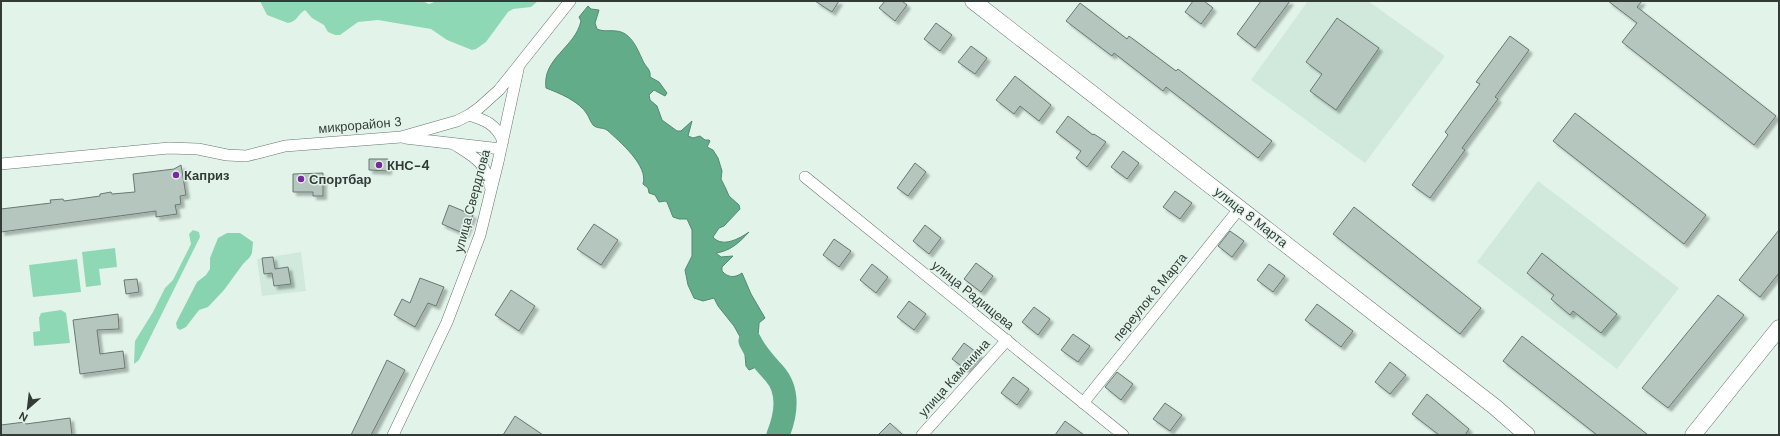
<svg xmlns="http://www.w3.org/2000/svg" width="1780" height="436" font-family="'DM Sans',sans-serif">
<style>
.built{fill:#d0e9dc}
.green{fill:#8fd8b5}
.forest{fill:#89d4b0}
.water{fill:#62ac8a;stroke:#548a71}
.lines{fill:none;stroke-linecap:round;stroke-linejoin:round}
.river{stroke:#62ac8a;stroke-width:23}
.building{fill:#b4c6bd;stroke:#697971;filter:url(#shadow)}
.street-casing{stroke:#66766e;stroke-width:12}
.secondary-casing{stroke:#66766e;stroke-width:17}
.street{stroke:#fff;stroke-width:11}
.secondary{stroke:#fff;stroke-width:16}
.poi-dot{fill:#782a9c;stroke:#e2f4ea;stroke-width:1.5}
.labels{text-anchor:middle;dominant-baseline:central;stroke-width:3;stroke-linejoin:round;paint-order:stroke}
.street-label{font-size:13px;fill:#333b37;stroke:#e2f4ea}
.poi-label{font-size:13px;font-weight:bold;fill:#333b37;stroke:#e2f4ea;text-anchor:start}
</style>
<defs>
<filter id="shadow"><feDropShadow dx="3.5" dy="3.5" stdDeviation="1" flood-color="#0004"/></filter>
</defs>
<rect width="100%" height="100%" fill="#e2f4ea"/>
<path class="built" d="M1308 1H1368L1445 56 1365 163 1251 80Z
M1538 181 1679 288 1617 369 1477 262Z
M301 252 306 291 262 296 257 259Z"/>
<path class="green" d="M260 1H422L429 4 437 1H538L531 7 513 9 508 12 486 42 476 49 472 50 447 40 431 29 378 20 358 22 340 35H335L328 32 324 25 312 18 305 10C298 14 297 22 288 23L267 15Z
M193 230 199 232 200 237 139 360 134 364 135 341 153 312 165 288 173 280 191 244 189 234Z
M115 248 117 267 99 269 101 285 86 287 82 252Z
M77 259 81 292 33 297 29 265Z
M61 310 66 313 70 343 34 346 33 332 40 331 39 318 41 313Z"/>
<path class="forest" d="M227 233H240L253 242 252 253 250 257 243 264 224 290 208 307 199 310 186 327 180 330 177 328 176 323 179 317 197 282 206 275 210 269V258L218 238Z"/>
<path class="water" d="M588 6 591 9 599 10 595 23 597 29C604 32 609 30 616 31 632 32 638 51 644 63 647 68 651 70 650 77L659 82 667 93 665 96 654 90 649 95 650 100 657 106 662 120 677 131H681L692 121 688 136 693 138 700 136 705 140H709L710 141 707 147 713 150 718 158 722 171 721 179 726 189 729 196 739 205 740 209 724 226 719 228 713 237C722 248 739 239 749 232 739 243 730 251 716 253L721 257 733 256 722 267V271C728 278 735 278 742 273L751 294 765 318 759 323C759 331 756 342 759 349 762 356 768 359 768 367L754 362V368L749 370 746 366 744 344 734 326 718 306 714 298 703 301 694 298 688 285 685 270 692 256V230L687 219H679L673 217 667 202 665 201 659 202 655 195 649 193 648 188 643 184C649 166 619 141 607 130 602 127 597 129 593 125 590 121 589 117 587 114 579 101 559 93 546 88 542 58 575 48 581 21L579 17Z"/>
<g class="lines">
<path class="river" d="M750 341C756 354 765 363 774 373 790 391 786 415 778 435"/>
</g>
<path class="building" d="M815 1H839L832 12Z
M885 1H902L907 5 895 21 879 8Z
M1193 1H1204L1213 8 1201 24 1185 12Z
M1261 1H1290L1255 48 1237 34Z
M1608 1H1642L1637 7 1776 116 1754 145 1622 42 1637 23Z
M1080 3 1127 39 1129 36 1176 71 1178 69 1272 141 1258 158 1166 87 1163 91 1114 53 1112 56 1066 21Z
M1337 18 1379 48 1336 110 1310 91 1322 74 1306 62Z
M936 23 952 35 940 51 924 39Z
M1510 36 1529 50 1495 97 1498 99 1462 148 1465 150 1430 198 1412 185 1448 135 1445 132 1480 84 1476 82Z
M971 46 987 58 975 74 958 62Z
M1015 76 1051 105 1039 121 1020 106 1014 114 996 100Z
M1575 113 1706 215 1684 244 1553 141Z
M1068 116 1093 135 1094 134 1106 142 1087 167 1076 158 1081 151 1056 132Z
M1123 151 1139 163 1127 179 1111 167Z
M369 159H388V171L369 170Z
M915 163 926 172 908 196 897 188Z
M181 165 186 195 180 196 181 204 175 205 177 214 156 217V211L1 232V209L51 203 50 200 63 199 64 201 100 196V194L111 192 112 194 135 192 133 174 174 169Z
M323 173V196H313V192H293V174Z
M1175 191 1192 203 1180 219 1163 207Z
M449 205 473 215 465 234 442 224Z
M1354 207 1481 308 1460 334 1333 234Z
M594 224 618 240 601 265 577 249Z
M925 225 941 238 929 254 913 241Z
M1779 230V273L1760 297 1739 280Z
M1230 231 1244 241 1232 257 1218 246Z
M834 239 851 251 839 267 823 255Z
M1542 253 1617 314 1601 333 1573 311 1570 315 1551 299 1554 295 1527 273Z
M273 257 275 269 288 267 291 284 274 286 272 273 264 274 262 258Z
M976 263 993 276 981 292 964 279Z
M872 264 888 277 876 293 860 280Z
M1269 264 1285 276 1273 292 1257 280Z
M420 278 444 287 436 306 428 303 415 327 394 315 402 299 410 303Z
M137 279 139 292 126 294 124 280Z
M511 290 535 306 519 331 495 315Z
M1718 295 1744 315 1668 408 1642 388Z
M909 301 926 314 914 330 897 317Z
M1317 304 1353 331 1341 347 1305 320Z
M1034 307 1050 319 1038 335 1022 322Z
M118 314 119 329 97 330 100 354 123 351 125 368 80 374 73 320Z
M1073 334 1090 346 1078 362 1061 350Z
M1522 336 1648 435H1597L1503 361Z
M964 343 980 355 968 371 952 359Z
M387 360 405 370 371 435H351Z
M1390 362 1406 375 1390 394 1375 382Z
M1117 372 1133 384 1121 400 1105 387Z
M1013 377 1029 389 1017 405 1001 393Z
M1427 394 1469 429 1465 435H1439L1412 414Z
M1165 403 1182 415 1170 431 1153 419Z
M515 416 543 435H503Z
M70 418 72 435H1V425L25 422 26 424Z
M1065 421 1084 435H1055Z
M890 423 903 435H878Z"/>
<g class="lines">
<g class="street-casing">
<path id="street" d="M469 115C485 120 496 124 503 141
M405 138 501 149
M454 144C476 158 485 161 491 189
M1 164 169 148 198 149 227 155 246 156 285 146 401 137 457 121 469 115 479 108 499 90 519 65
M805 177 1123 435
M1083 403 1239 209
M393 435 447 322 480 235 498 162 519 65 570 1
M922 435 1007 340"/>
</g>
<g class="secondary-casing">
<path id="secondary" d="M973 1 1495 407 1527 435
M1693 435 1779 328"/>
</g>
<use href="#street" class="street"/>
<use href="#secondary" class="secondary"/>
</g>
<g class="poi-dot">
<circle cx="379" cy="165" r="4"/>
<circle cx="176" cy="175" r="4"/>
<circle cx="301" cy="179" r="4"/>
</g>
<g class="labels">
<g class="street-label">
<text transform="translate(360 125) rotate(-5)">микрорайон 3</text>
<text transform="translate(472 201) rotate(-75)">улица Свердлова</text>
<text transform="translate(1251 217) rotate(38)">улица 8 Марта</text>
<text transform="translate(973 295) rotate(39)">улица Радищева</text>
<text transform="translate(1150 297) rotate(-51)">переулок 8 Марта</text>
<text transform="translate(954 378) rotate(-48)">улица Каманина</text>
</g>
<g class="poi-label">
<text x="387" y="165">КНС-4</text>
<text x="184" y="175">Каприз</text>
<text x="309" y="179">Спортбар</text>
</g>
</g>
<rect width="1780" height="436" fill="none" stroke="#333b37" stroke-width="4"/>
<g transform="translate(28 408) rotate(208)" stroke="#e2f4ea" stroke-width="3" paint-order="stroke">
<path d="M0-3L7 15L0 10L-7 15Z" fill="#333b37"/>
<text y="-6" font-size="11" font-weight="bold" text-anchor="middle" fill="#333b37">N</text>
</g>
</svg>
